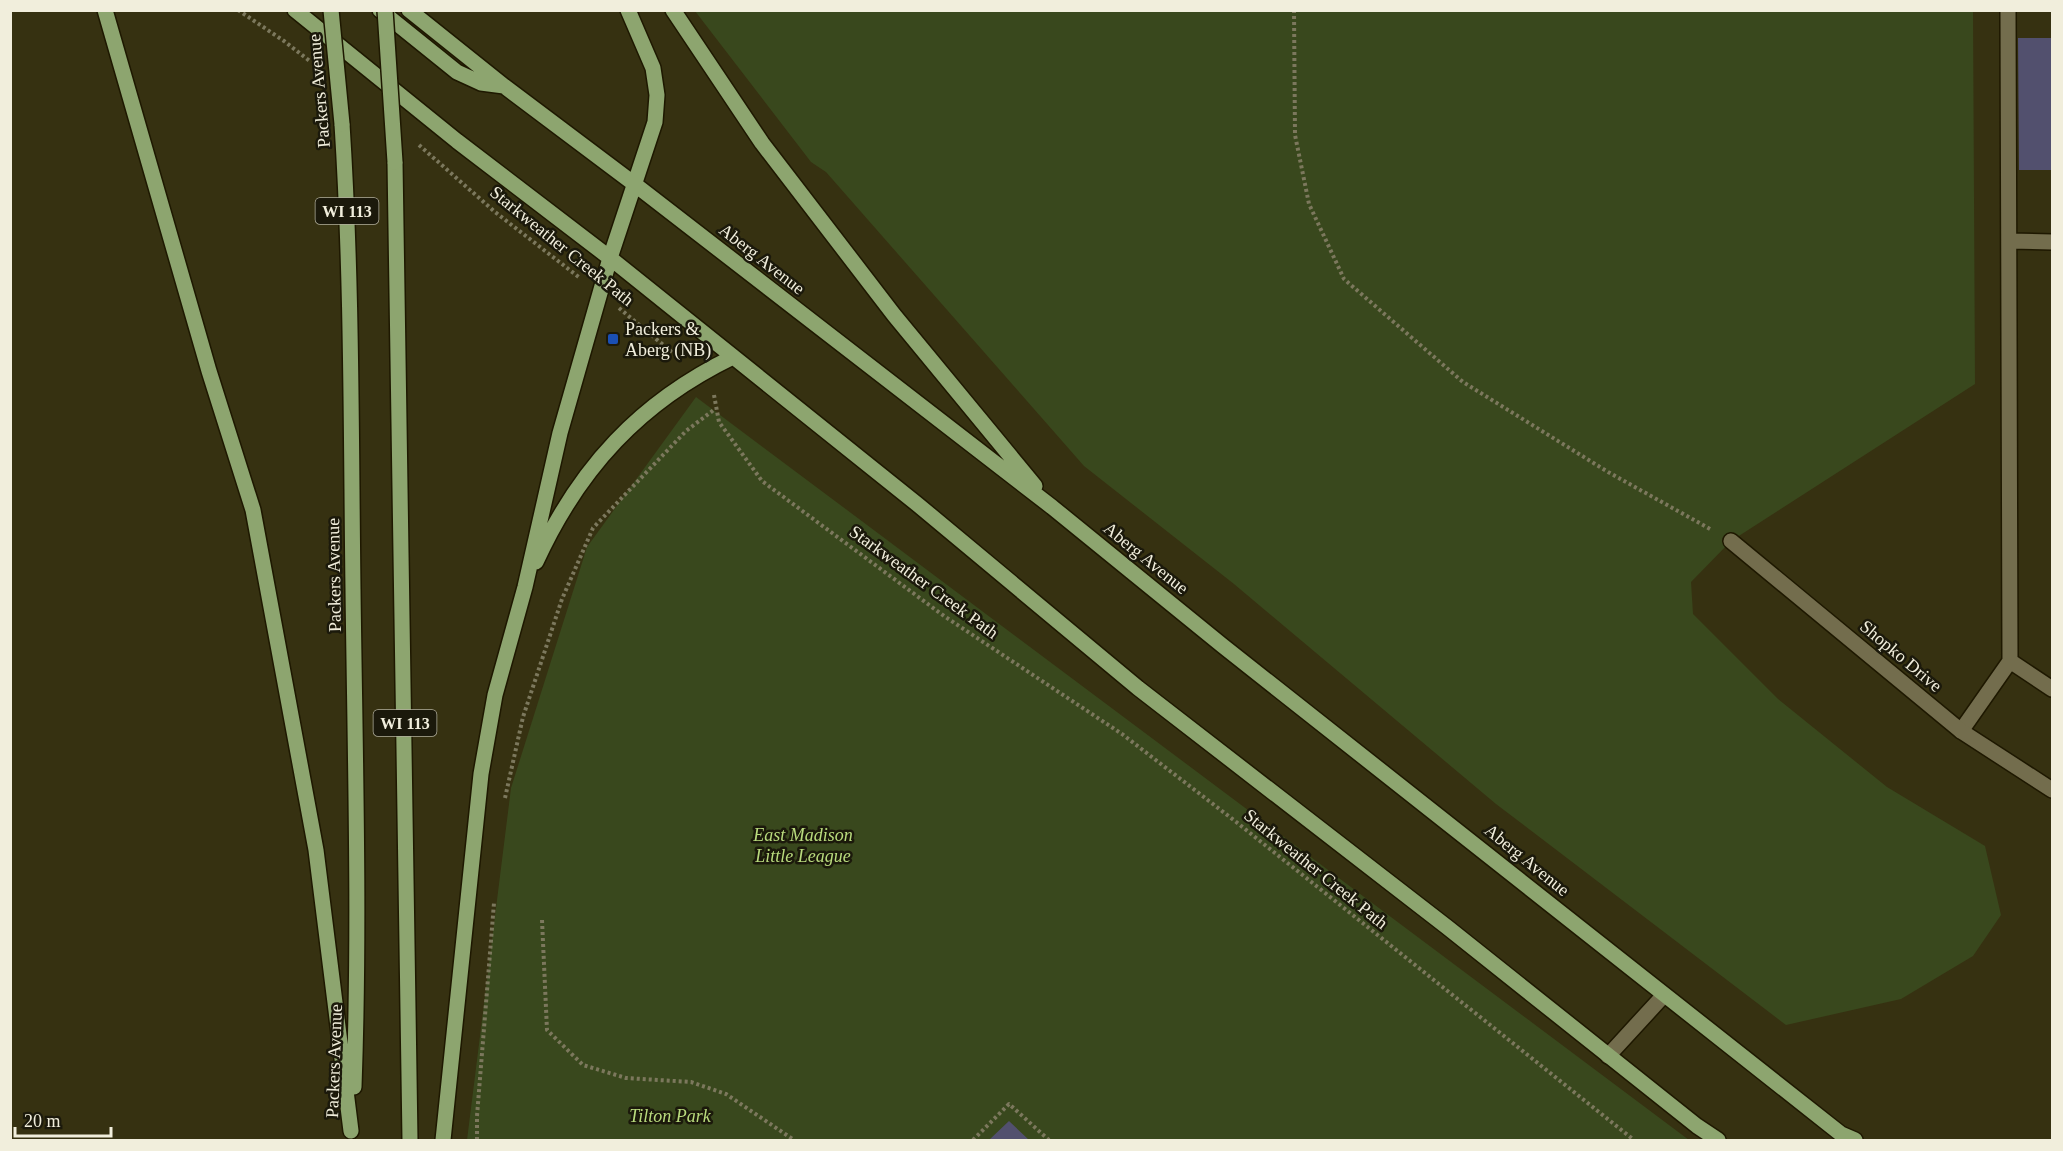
<svg xmlns="http://www.w3.org/2000/svg" width="2063" height="1151" font-family="'Times New Roman',serif">
<style>
.green{fill:#39481d}
.building{fill:#52506e}
.lines{fill:none;stroke-linecap:round;stroke-linejoin:round}
.lane-casing{stroke:#1e1800;stroke-width:18}
.street-casing{stroke:#1e1800;stroke-width:18}
.primary-casing{stroke:#1e1800;stroke-width:18}
.path{stroke:#7c785d;stroke-width:4;stroke-dasharray:3 3;stroke-linecap:butt}
.lane{stroke:#736d4d;stroke-width:15}
.street{stroke:#736d4d;stroke-width:15}
.primary{stroke:#8da56f;stroke-width:15}
.primary-bridge-casing{stroke:#1e1800;stroke-width:18;stroke-linecap:butt}
.primary-bridge{stroke:#8da56f;stroke-width:15}
.transit-dot{fill:#1a4fb4;stroke:#1b190b;stroke-width:2}
.labels{text-anchor:middle;dominant-baseline:central;stroke-width:5;stroke-linejoin:round;paint-order:stroke}
.shield{fill:#1b190b;stroke:#b1ae9d;stroke-width:1.5}
.shield-label{font-size:16px;font-weight:bold;fill:#f1eedc}
.street-label{font-size:18px;fill:#f1eedc;stroke:#1b190b}
.poi-label{font-size:18px;fill:#f1eedc;stroke:#1b190b;text-anchor:start}
.park-label{font-size:18px;font-style:italic;fill:#b9db7d;stroke:#1b190b}
</style>
<rect width="100%" height="100%" fill="#363111"/>
<path class="green" d="M695 11H1973L1975 384 1731 541 1691 582 1693 614 1778 699 1887 787 1985 846 2001 915 1973 956 1901 999 1786 1025 1496 804 1234 584 1084 466 826 172 811 162Z
M696 397 1689 1140H467L511 788 587 547Z"/>
<path class="building" d="M2018 38H2052V170H2019Z
M1009 1121 1029 1140H989Z"/>
<g class="lines">
<g class="lane-casing">
<path id="lane" d="M2009 241 2052 242
M2010 661 2052 689
M1961 731 2010 661 2008 10
M1608 1056 1664 995"/>
</g>
<g class="street-casing">
<path id="street" d="M1731 541 1961 731 2052 790"/>
</g>
<g class="primary-casing">
<path id="primary" d="M105 10 209 371 253 510 316 850 351 1131
M295 10 457 141 610 258 917 504 1138 688 1447 927 1697 1126 1718 1140
M380 10 457 72 481 83 504 86
M409 10 504 86 633 183 1052 507 1223 646 1841 1134 1855 1140
M673 10 762 143 894 315 1035 486
M342 124C352 279 351 434 353 589 355 755 360 921 354 1087
M395 162 410 1140
M536 562C579 468 640 402 733 357
M443 1140 481 774 495 695 525 587 560 433 610 258 655 122 657 95 653 68 628 10"/>
</g>
<path class="path" d="M238 10 284 41 311 62
M1294 10 1295 135 1309 204 1344 279 1463 382 1608 472 1712 530
M419 145 495 212 580 278
M619 308 680 359
M714 395 719 422 762 481 944 616 1122 734 1235 821 1634 1140
M505 798 523 717 562 599 593 528 686 431 715 409
M542 920 547 1030 583 1065 626 1078 691 1082 726 1094 794 1140
M477 1140V1116L494 903
M973 1140 1009 1104 1049 1140"/>
<use href="#lane" class="lane"/>
<use href="#street" class="street"/>
<use href="#primary" class="primary"/>
<g class="primary-bridge-casing">
<path id="primary-bridge" d="M331 10 342 124
M385 10 395 162"/>
</g>
<use href="#primary-bridge" class="primary-bridge"/>
</g>
<rect class="transit-dot" x="607" y="333" width="12" height="12" rx="3"/>
<g class="labels">
<g class="shield">
<rect x="315.5" y="198" width="63" height="26" rx="4.5"/>
<rect x="373.5" y="710" width="63" height="26" rx="4.5"/>
</g>
<g class="shield-label">
<text x="347" y="211">WI 113</text>
<text x="405" y="723">WI 113</text>
</g>
<g class="street-label">
<text transform="translate(319 91) rotate(-95)">Packers Avenue</text>
<text transform="translate(562 246) rotate(39)">Starkweather Creek Path</text>
<text transform="translate(762 259) rotate(38)">Aberg Avenue</text>
<text transform="translate(1146 558) rotate(39)">Aberg Avenue</text>
<text transform="translate(334 575) rotate(-91)">Packers Avenue</text>
<text transform="translate(924 582) rotate(36)">Starkweather Creek Path</text>
<text transform="translate(1901 656) rotate(40)">Shopko Drive</text>
<text transform="translate(1527 860) rotate(39)">Aberg Avenue</text>
<text transform="translate(1316 869) rotate(39)">Starkweather Creek Path</text>
<text transform="translate(334 1061) rotate(-88)">Packers Avenue</text>
</g>
<g class="poi-label">
<text x="625" y="329">Packers &amp;<tspan x="625" dy="21">Aberg (NB)</tspan></text>
</g>
<g class="park-label">
<text x="803" y="835">East Madison<tspan x="803" dy="21">Little League</tspan></text>
<text x="670" y="1116">Tilton Park</text>
</g>
</g>
<rect width="2063" height="1151" fill="none" stroke="#f1eedc" stroke-width="24"/>
<path d="M15 1127v9h96v-9" fill="none" stroke="#f1eedc" stroke-width="3"/>
<text x="24" y="1127" font-size="18" fill="#f1eedc" stroke="#1b190b" stroke-width="4.5" paint-order="stroke">20 m</text>
</svg>
